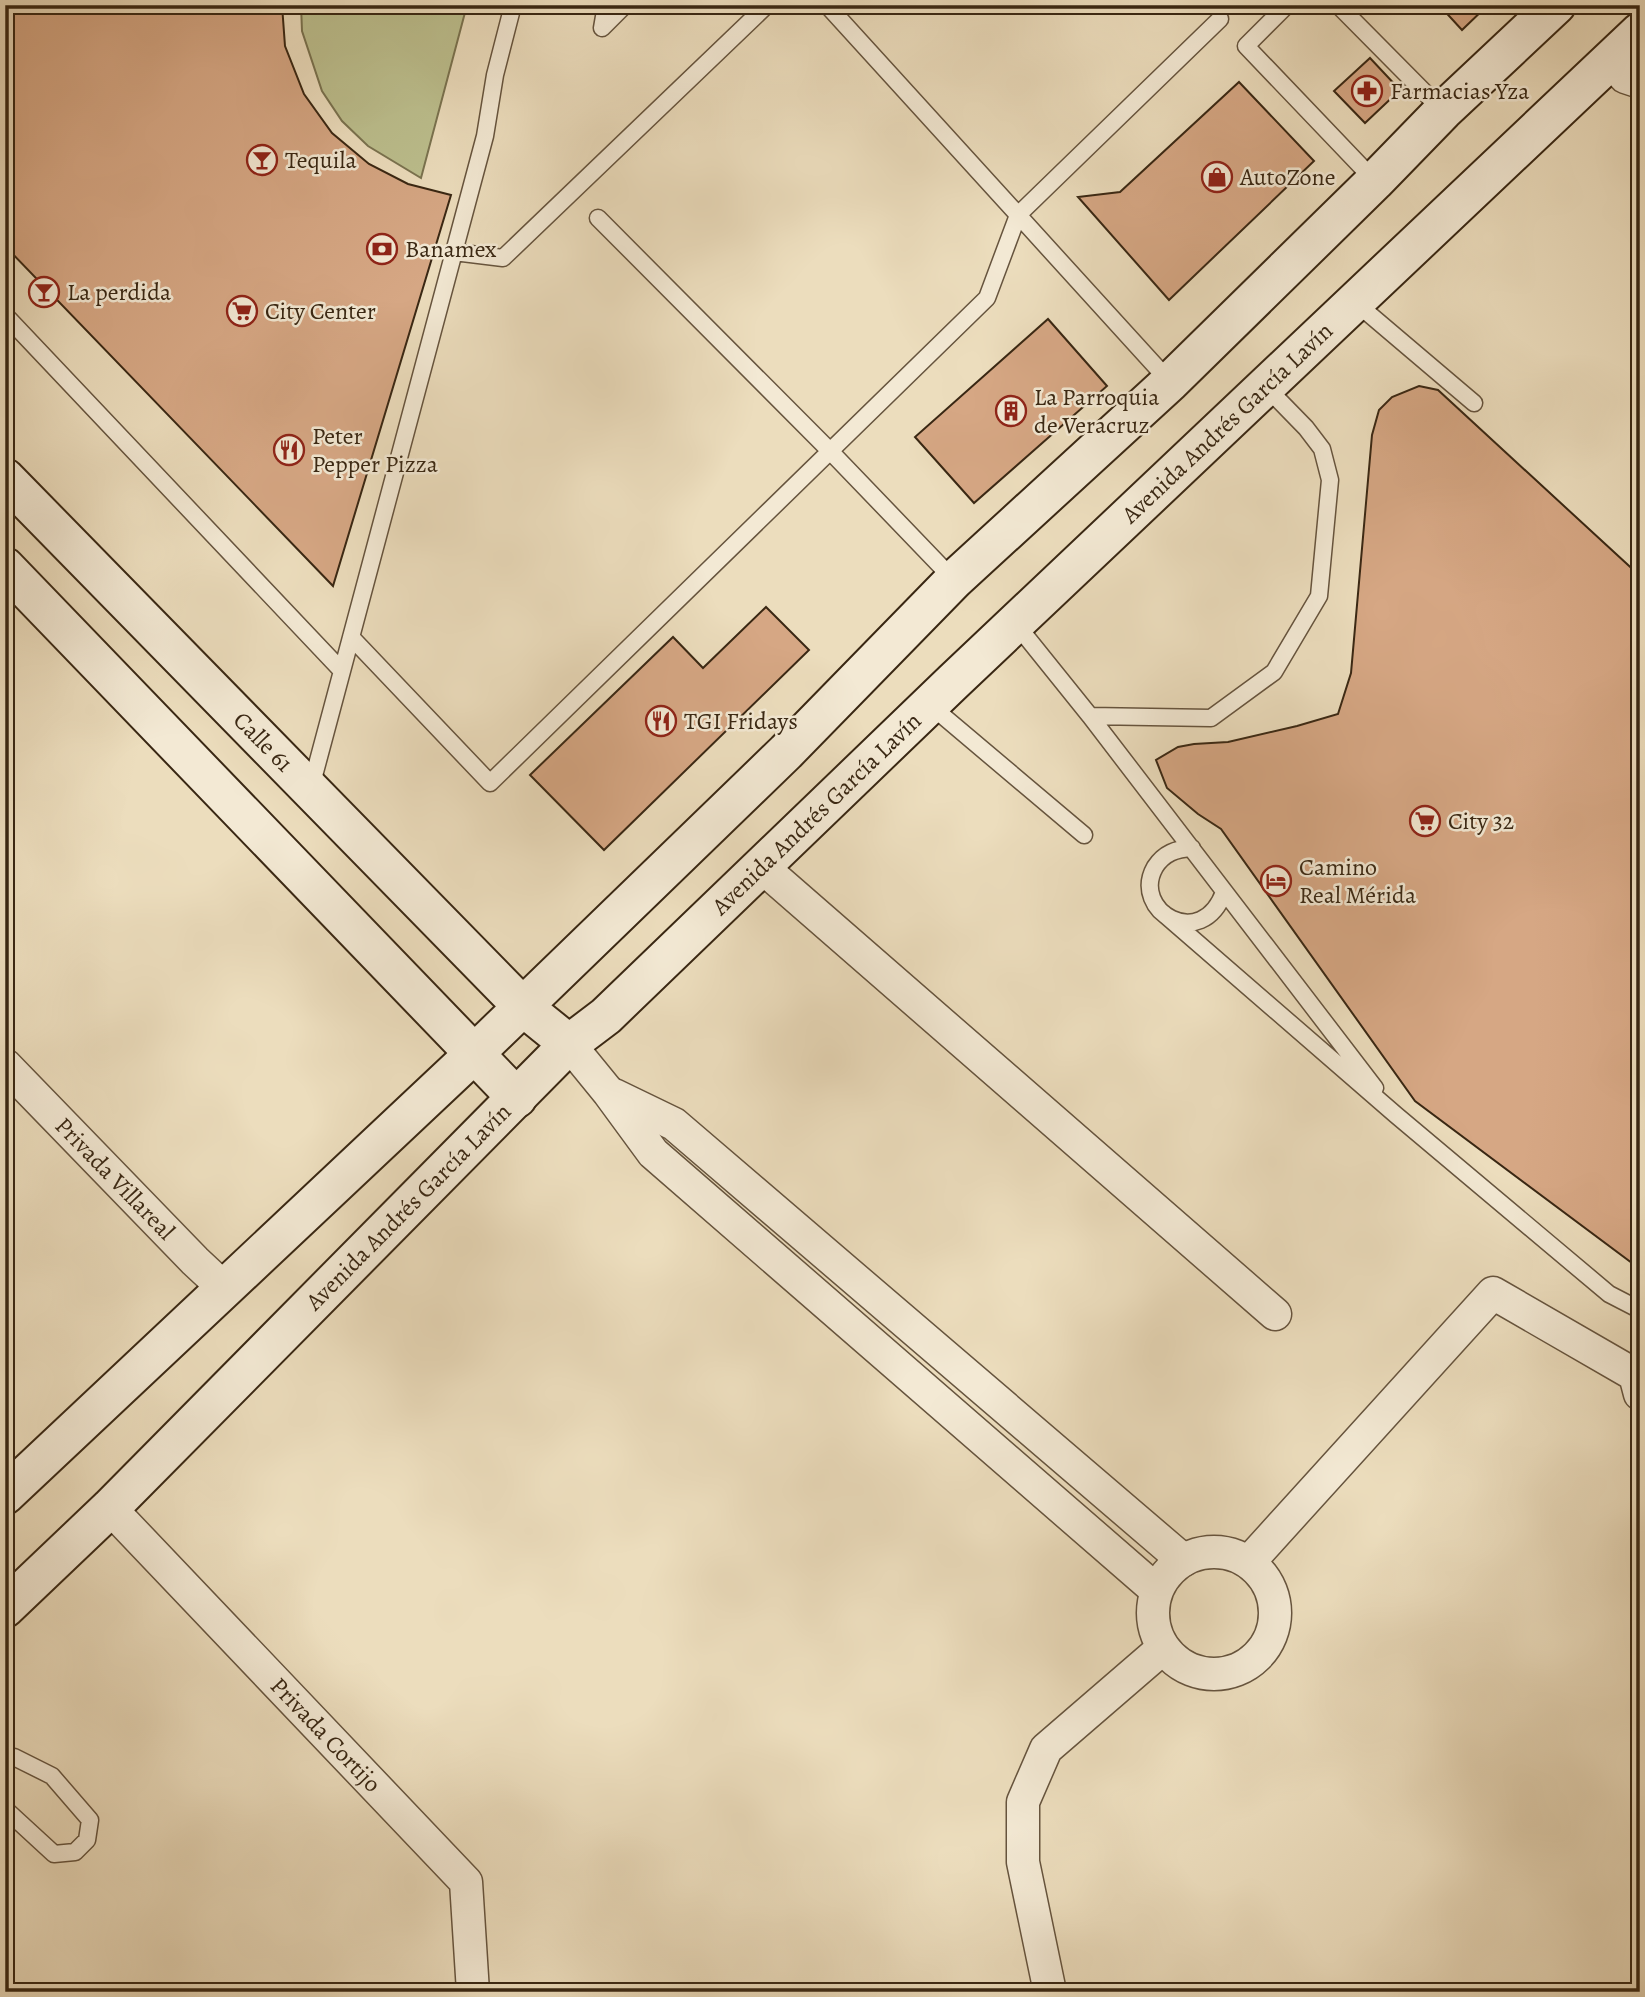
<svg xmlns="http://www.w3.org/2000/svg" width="1645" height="1997" font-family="Alegreya,serif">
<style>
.garden{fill:#bcbf8e;stroke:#7a7350;stroke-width:2}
.building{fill:#d6a784;stroke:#392713;stroke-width:2}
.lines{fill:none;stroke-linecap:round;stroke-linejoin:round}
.lane-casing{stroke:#66543e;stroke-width:19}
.street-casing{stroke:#66543e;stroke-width:35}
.secondary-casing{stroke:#392713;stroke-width:42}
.lane{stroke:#f3e9d4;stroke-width:16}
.street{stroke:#f3e9d4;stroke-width:32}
.secondary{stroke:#f3e9d4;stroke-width:38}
.labels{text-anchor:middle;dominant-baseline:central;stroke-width:5;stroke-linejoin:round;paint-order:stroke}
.poi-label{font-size:24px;fill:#392713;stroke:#f3e9d4;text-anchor:start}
.street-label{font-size:24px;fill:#392713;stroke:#f3e9d4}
</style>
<rect width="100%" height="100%" fill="#ecddbd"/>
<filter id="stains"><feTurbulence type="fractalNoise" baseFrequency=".00286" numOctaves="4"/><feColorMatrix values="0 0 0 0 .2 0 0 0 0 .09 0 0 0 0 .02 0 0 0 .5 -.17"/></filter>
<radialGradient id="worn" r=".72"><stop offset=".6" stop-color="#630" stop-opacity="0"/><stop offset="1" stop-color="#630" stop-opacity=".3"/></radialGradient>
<path class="garden" d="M301 5H467L421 178 368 146 342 121 322 91 302 31Z"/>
<path class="building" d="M5 5H282L285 46 304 94 332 133 369 164 408 184 451 195 333 586 5 246Z
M1439 5H1488L1462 30Z
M1370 58 1400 90 1365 123 1334 91Z
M1239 82 1314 161 1169 300 1078 197 1120 192Z
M1048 319 1107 386 974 503 915 437Z
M1419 386 1438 390 1640 576V1269L1415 1101 1221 829 1198 814 1167 788 1156 760 1178 747 1194 744 1228 742 1297 726 1338 714 1351 673 1372 435 1379 410 1392 397Z
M766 607 809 650 604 850 530 775 673 637 703 668Z"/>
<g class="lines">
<g class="lane-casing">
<path id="lane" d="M606 5 602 28 625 5
M827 5 1170 382
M1287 5 1246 46 1375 181
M1338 5 1443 111
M598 218 830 451 954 580
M454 252 503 258 767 5
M1355 302 1474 403
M5 315 342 671
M1016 624 1090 716 1211 718 1274 672 1319 596 1330 480 1322 449 1306 428 1266 387
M351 637 490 783 987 298 1018 215 1220 19
M930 705 1084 835
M1090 716 1375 1088
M311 787 485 136 495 75 513 5
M1192 848C1176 849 1164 853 1155 867 1130 911 1202 953 1224 892
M1163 913 1396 1115 1609 1294 1640 1310
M5 1757H14L52 1776 90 1820 87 1840 75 1852 54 1854 5 1809"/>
</g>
<g class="street-casing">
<g id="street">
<path d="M1611 58 1625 77 1640 82"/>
<path d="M762 867 1275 1314"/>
<path d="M569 1044 609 1093 653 1153 1156 1590"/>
<path id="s1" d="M5 1065 195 1261 225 1289"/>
<path d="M614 1095 674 1124 1183 1560"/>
<path id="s2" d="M110 1508 466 1882 473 1992"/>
<circle cx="1214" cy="1613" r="61"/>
<path d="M1249 1562 1493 1293 1635 1375 1640 1394"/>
<path d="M1050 1992 1023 1862V1802L1046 1749 1163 1648"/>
</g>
</g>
<g class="secondary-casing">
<g id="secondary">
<path id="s3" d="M5 478 522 1006 569 1044"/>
<path d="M5 567 517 1098"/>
<path d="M5 1495 475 1053 786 752 954 580 1170 382 1375 181 1443 111 1556 5"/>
<path id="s4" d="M5 1608 110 1508 569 1044 606 1016 953 682 1640 32"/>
</g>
</g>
<use href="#lane" class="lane"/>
<use href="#street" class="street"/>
<use href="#secondary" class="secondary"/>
</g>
<defs>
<g id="pharmacy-ring" transform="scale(1.575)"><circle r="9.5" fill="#f3e9d4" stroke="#8f2418" stroke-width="1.5"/><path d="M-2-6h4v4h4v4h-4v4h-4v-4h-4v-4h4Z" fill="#8f2418"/></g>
<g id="bar-ring" transform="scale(1.575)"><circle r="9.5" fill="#f3e9d4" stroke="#8f2418" stroke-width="1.5"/><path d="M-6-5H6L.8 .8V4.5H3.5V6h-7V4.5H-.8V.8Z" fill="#8f2418"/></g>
<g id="shop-ring" transform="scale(1.575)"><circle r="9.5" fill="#f3e9d4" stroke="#8f2418" stroke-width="1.5"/><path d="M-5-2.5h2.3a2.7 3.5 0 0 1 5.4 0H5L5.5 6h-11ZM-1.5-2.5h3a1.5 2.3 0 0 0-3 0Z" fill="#8f2418"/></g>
<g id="bank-ring" transform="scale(1.575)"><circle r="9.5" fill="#f3e9d4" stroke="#8f2418" stroke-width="1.5"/><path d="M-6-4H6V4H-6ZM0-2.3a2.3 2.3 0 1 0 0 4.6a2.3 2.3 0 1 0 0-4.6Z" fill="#8f2418"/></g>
<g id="supermarket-ring" transform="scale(1.575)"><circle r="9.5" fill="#f3e9d4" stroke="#8f2418" stroke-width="1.5"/><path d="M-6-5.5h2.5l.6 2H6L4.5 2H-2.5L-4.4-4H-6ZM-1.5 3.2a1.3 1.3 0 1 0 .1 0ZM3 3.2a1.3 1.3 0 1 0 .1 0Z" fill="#8f2418"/></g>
<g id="building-ring" transform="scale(1.575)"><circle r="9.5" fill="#f3e9d4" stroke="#8f2418" stroke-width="1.5"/><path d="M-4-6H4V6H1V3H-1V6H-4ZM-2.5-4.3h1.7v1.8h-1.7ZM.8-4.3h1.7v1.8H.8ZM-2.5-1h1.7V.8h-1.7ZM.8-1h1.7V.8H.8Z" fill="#8f2418"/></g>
<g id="restaurant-ring" transform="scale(1.575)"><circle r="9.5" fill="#f3e9d4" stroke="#8f2418" stroke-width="1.5"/><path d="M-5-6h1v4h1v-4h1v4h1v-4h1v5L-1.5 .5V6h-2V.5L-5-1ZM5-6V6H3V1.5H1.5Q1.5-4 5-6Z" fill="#8f2418"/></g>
<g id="hotel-ring" transform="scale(1.575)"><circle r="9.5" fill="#f3e9d4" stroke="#8f2418" stroke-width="1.5"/><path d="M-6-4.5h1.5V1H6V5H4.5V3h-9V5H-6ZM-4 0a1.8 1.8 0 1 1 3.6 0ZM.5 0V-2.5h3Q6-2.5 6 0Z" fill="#8f2418"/></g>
</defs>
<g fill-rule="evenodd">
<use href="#pharmacy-ring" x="1367" y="91"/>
<use href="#bar-ring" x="262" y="160"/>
<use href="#shop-ring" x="1217" y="177"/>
<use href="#bank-ring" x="382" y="249"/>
<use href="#bar-ring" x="44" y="292"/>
<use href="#supermarket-ring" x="242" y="311"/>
<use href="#building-ring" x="1011" y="411"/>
<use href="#restaurant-ring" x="289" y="450"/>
<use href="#restaurant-ring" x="661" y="721"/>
<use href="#supermarket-ring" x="1425" y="821"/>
<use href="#hotel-ring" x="1276" y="881"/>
</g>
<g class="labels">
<g class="poi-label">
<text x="1390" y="91">Farmacias Yza</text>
<text x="285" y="160">Tequila</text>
<text x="1240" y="177">AutoZone</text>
<text x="405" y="249">Banamex</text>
<text x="67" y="292">La perdida</text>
<text x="265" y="311">City Center</text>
<text x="1034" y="397">La Parroquia<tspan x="1034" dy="28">de Veracruz</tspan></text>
<text x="312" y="436">Peter<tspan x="312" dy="28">Pepper Pizza</tspan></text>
<text x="684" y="721">TGI Fridays</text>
<text x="1448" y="821">City 32</text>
<text x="1299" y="867">Camino<tspan x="1299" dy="28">Real Mérida</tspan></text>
</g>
<g class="street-label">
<text stroke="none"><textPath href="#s4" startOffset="1703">Avenida Andrés García Lavín</textPath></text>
<text stroke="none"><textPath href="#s3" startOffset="369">Calle 61</textPath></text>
<text stroke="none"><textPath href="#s4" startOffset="1136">Avenida Andrés García Lavín</textPath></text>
<text stroke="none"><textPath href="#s1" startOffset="158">Privada Villareal</textPath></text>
<text stroke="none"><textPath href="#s4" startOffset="569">Avenida Andrés García Lavín</textPath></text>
<text stroke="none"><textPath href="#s2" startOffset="313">Privada Cortijo</textPath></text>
</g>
</g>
<rect width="1645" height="1997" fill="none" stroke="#ecddbd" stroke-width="28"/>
<rect x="7" y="7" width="1631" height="1983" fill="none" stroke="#392713" stroke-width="3.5"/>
<rect x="14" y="14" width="1617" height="1969" fill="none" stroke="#392713" stroke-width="2"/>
<rect width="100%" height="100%" filter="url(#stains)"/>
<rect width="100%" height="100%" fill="url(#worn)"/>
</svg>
